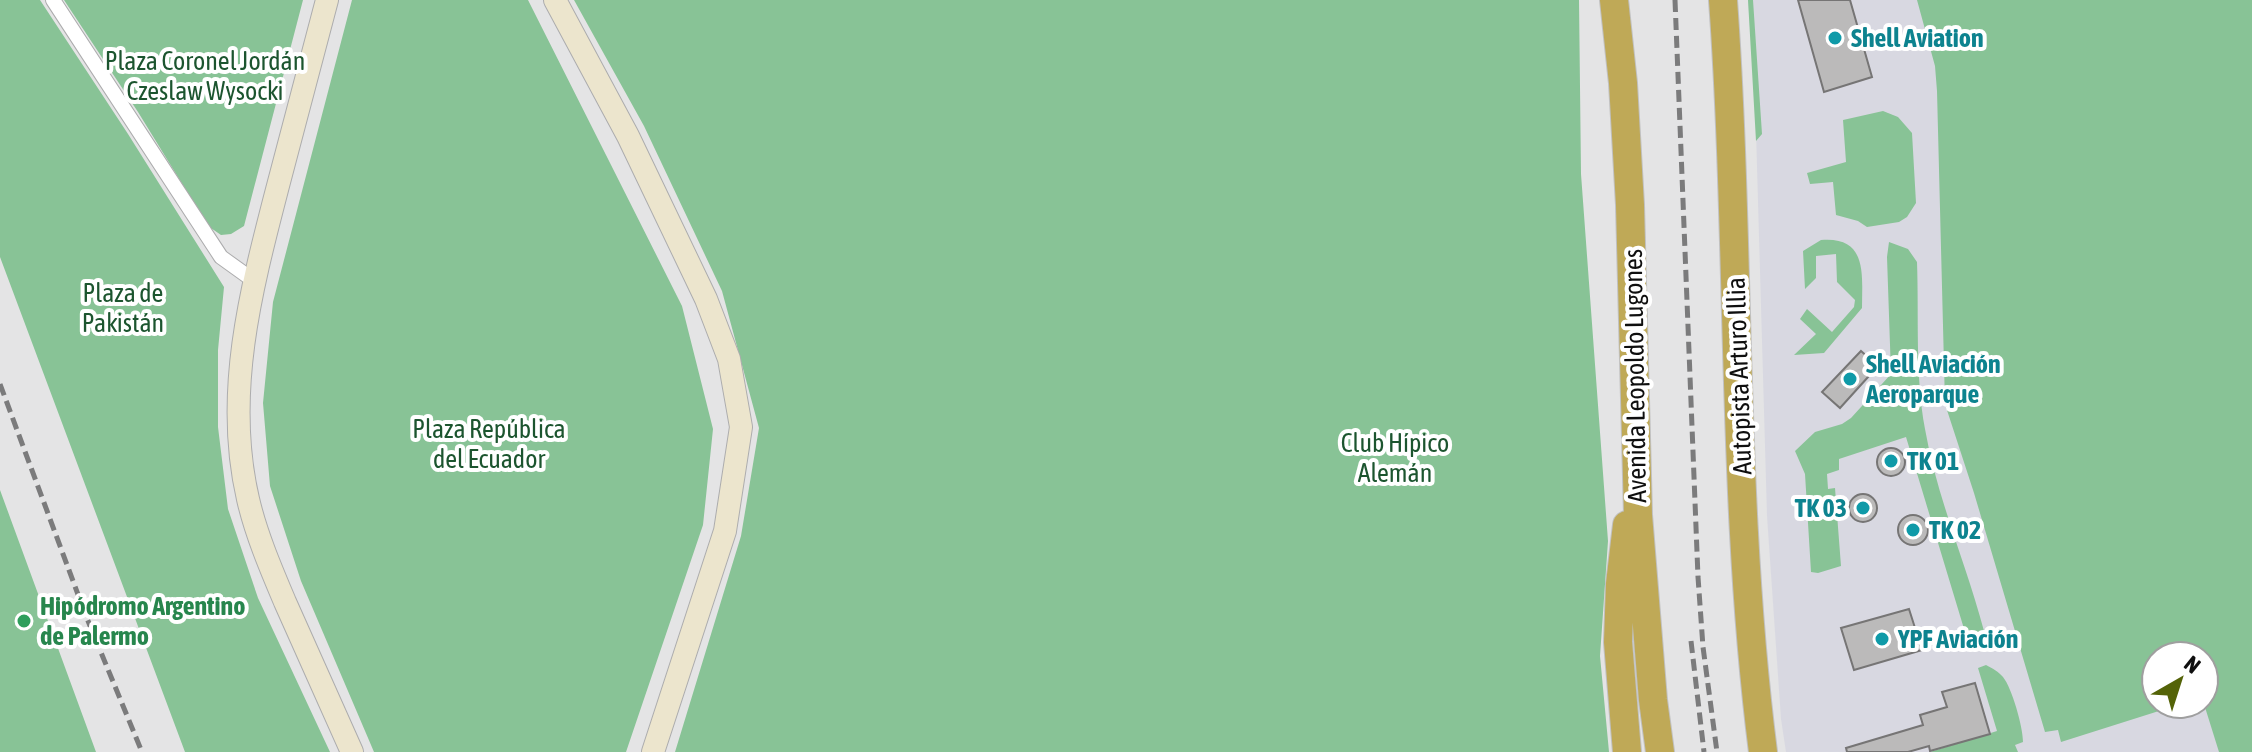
<svg xmlns="http://www.w3.org/2000/svg" width="2252" height="752" font-family="'Asap Condensed',sans-serif">
<style>
.built{fill:#d8d8e1;fill-rule:evenodd}
.green{fill:#88c396}
.building{fill:#bbbaba;stroke:#767575;stroke-width:2}
.lines{fill:none;stroke-linecap:round;stroke-linejoin:round}
.minor-casing{stroke:#acacad;stroke-width:16}
.secondary-casing{stroke:#acacad;stroke-width:24}
.motorway-casing{stroke:#c1c1c1;stroke-width:30}
.minor{stroke:#fff;stroke-width:14}
.secondary{stroke:#ece5cd;stroke-width:22}
.motorway{stroke:#bfa957;stroke-width:28}
.rail{stroke:#7b7b7c;stroke-width:5;stroke-dasharray:12 6;stroke-linecap:butt}
.culture-dot{fill:#0f9aa8;stroke:#fff;stroke-width:3}
.leisure-dot{fill:#2e9e5b;stroke:#fff;stroke-width:3}
.labels{text-anchor:middle;dominant-baseline:central;stroke-width:8;stroke-linejoin:round;paint-order:stroke}
.culture-label{font-size:26px;font-weight:bold;fill:#0d838f;stroke:#fff;text-anchor:start}
.park-label{font-size:26px;fill:#1c552f;stroke:#fff}
.street-label{font-size:26px;fill:#0f0f0f;stroke:#fff}
.leisure-label{font-size:26px;font-weight:bold;fill:#27864d;stroke:#fff;text-anchor:start}
</style>
<rect width="100%" height="100%" fill="#e4e4e5"/>
<path class="built" d="M1748 0H2252V752H1786L1781 719 1767 516 1755 96ZM2156 656H2204V704H2156Z"/>
<path class="green" d="M0 0H40L128 134 224 287 218 350V427L228 509 258 598 330 752H185L0 257Z
M64 0H303L244 226 231 234 221 235 208 226 138 112Z
M352 0H528L682 306 713 429 703 525 626 752H374L301 581 270 486 263 403 273 302Z
M574 0H1579L1581 174 1608 541 1600 656 1609 752H675L741 536 759 428 722 291 644 126Z
M1748 0H1753L1762 134 1756 141Z
M1917 0H2252V752H2219L2204 704V656H2156V704H2181L2061 742 2058 730 2045 732 1974 493 1945 404 1937 91 1935 66Z
M1883 111 1898 117 1912 133 1916 203 1907 217 1899 222 1867 227 1858 221 1836 215 1833 182 1810 184 1807 173 1846 162 1843 120Z
M1821 240C1868 236 1862 275 1862 308L1824 353 1794 355 1816 334 1800 319 1807 309 1832 332 1854 307 1855 300 1837 282 1836 254 1816 256V278L1805 289 1803 251Z
M1889 242 1908 249 1917 262C1919 317 1915 375 1925 429 1937 498 1966 563 1984 631L1976 640 1968 642 1906 437 1839 459V470L1827 474 1828 489 1835 488 1841 566 1818 573 1811 572 1805 474 1795 451 1815 432 1842 424 1851 418 1891 374 1887 257Z
M0 490 96 752H0Z
M1986 665C1992 668 1999 672 2003 677 2012 688 2023 727 2023 742L2015 745 2018 752H1930L1997 731 1978 668Z"/>
<path class="building" d="M1798 0H1850L1872 77 1824 92Z
M1861 351 1878 366 1840 408 1822 392Z
M1877 462a14 14 0 1 1 28 0a14 14 0 1 1-28 0Z
M1849 508a14 14 0 1 1 28 0a14 14 0 1 1-28 0Z
M1898 530a15 15 0 1 1 30 0a15 15 0 1 1-30 0Z
M1909 609 1922 650 1854 670 1841 628Z
M1975 683 1990 734 1930 751 1929 746 1908 752H1847L1846 748 1923 725 1920 715 1947 707 1942 692Z"/>
<g class="lines">
<g class="minor-casing">
<path id="minor" d="M53 0 221 257 253 280"/>
</g>
<g class="secondary-casing">
<path id="secondary" d="M327 0C311 61 295 121 279 182 252 286 223 392 248 499 256 534 271 569 285 602 307 652 330 702 352 752
M555 0 628 136 706 299 729 359 741 427 725 531 653 752"/>
</g>
<g class="motorway-casing">
<path id="motorway" d="M1614 0 1623 83 1630 205 1638 515 1653 700 1660 752
M1723 0C1741 250 1731 503 1763 752
M1627 525 1620 584 1618 642 1627 752"/>
</g>
<use href="#minor" class="minor"/>
<use href="#secondary" class="secondary"/>
<use href="#motorway" class="motorway"/>
<path class="rail" d="M1675 0 1698 577 1703 647 1717 752
M0 384 86 616 142 752
M1691 641 1704 752"/>
</g>
<g class="culture-dot">
<circle cx="1835" cy="38" r="8"/>
<circle cx="1850" cy="379" r="8"/>
<circle cx="1891" cy="461" r="8"/>
<circle cx="1863" cy="508" r="8"/>
<circle cx="1913" cy="530" r="8"/>
<circle cx="1882" cy="639" r="8"/>
</g>
<circle class="leisure-dot" cx="24" cy="621" r="8"/>
<g class="labels">
<g class="culture-label">
<text x="1851" y="38">Shell Aviation</text>
<text x="1866" y="364">Shell Aviación<tspan x="1866" dy="30">Aeroparque</tspan></text>
<text x="1907" y="461">TK 01</text>
<text x="1847" y="508" text-anchor="end">TK 03</text>
<text x="1929" y="530">TK 02</text>
<text x="1898" y="639">YPF Aviación</text>
</g>
<g class="park-label">
<text x="205" y="61">Plaza Coronel Jordán<tspan x="205" dy="30">Czeslaw Wysocki</tspan></text>
<text x="123" y="293">Plaza de<tspan x="123" dy="30">Pakistán</tspan></text>
<text x="489" y="429">Plaza República<tspan x="489" dy="30">del Ecuador</tspan></text>
<text x="1395" y="443">Club Hípico<tspan x="1395" dy="30">Alemán</tspan></text>
</g>
<g class="street-label">
<text transform="translate(1635 376) rotate(-91)">Avenida Leopoldo Lugones</text>
<text transform="translate(1739 376) rotate(-92)">Autopista Arturo Illia</text>
</g>
<g class="leisure-label">
<text x="40" y="606">Hipódromo Argentino<tspan x="40" dy="30">de Palermo</tspan></text>
</g>
</g>
<g transform="translate(2180 680) rotate(39)"><circle r="38" fill="#ffffff" stroke="#9f9f9f" stroke-width="2"/>
<path d="M0-6L14 30L0 20L-14 30Z" fill="#546308"/>
<text y="-12" font-size="22" font-weight="bold" text-anchor="middle" fill="#0f0f0f">N</text>
</g>
</svg>
